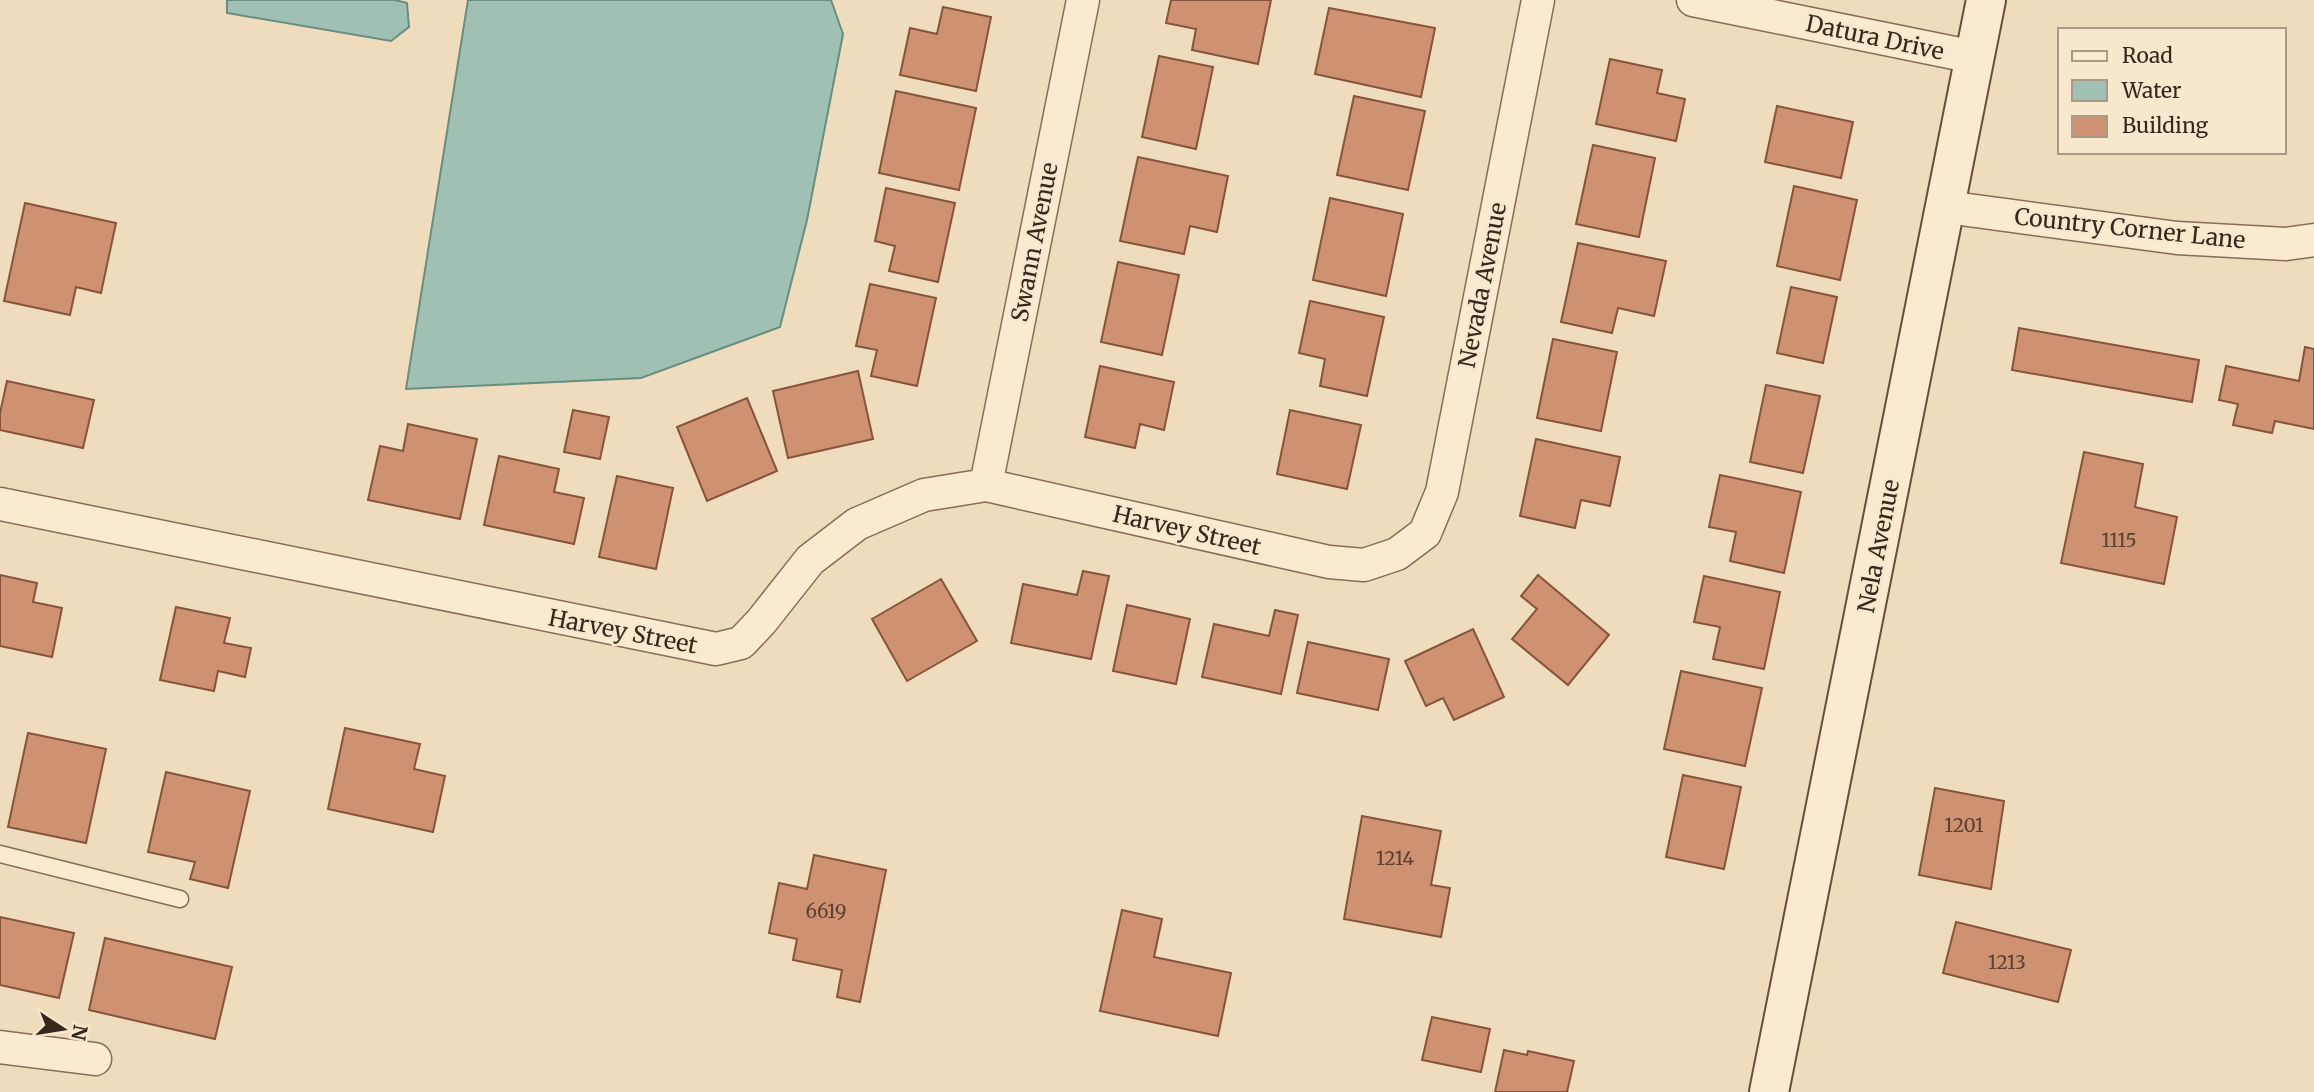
<svg xmlns="http://www.w3.org/2000/svg" width="2314" height="1092" font-family="Merriweather,serif">
<style>
.water{fill:#a1c0b4;stroke:#688d81;stroke-width:2}
.building{fill:#ce9172;stroke:#86543b;stroke-width:2}
.lines{fill:none;stroke-linecap:round;stroke-linejoin:round}
.lane-casing{stroke:#876c56;stroke-width:19}
.street-casing{stroke:#876c56;stroke-width:35}
.secondary-casing{stroke:#684d39;stroke-width:42}
.lane{stroke:#f9ead0;stroke-width:16}
.street{stroke:#f9ead0;stroke-width:32}
.secondary{stroke:#f9ead0;stroke-width:38}
.labels{text-anchor:middle;dominant-baseline:central;stroke-width:5;stroke-linejoin:round;paint-order:stroke}
.number-label{font-size:19px;fill:#5c4131}
.street-label{font-size:23px;fill:#36261b;stroke:#f6e7cd}
</style>
<rect width="100%" height="100%" fill="#efdcbd"/>
<path class="water" d="M227 0H395L407 3 409 27 391 41 227 13Z
M468 0H831L843 34 807 220 780 327 641 378 406 389Z"/>
<path class="building" d="M1171 0H1271L1258 64 1192 50 1196 29 1166 23Z
M943 7 991 17 976 91 900 75 910 28 937 34Z
M1329 8 1435 28 1421 97 1315 74Z
M1159 56 1213 67 1196 149 1142 137Z
M1610 59 1662 70 1657 93 1685 99 1676 141 1596 124Z
M896 91 976 108 959 190 879 173Z
M1354 96 1425 111 1408 190 1337 175Z
M1777 106 1853 122 1841 178 1765 162Z
M1593 145 1655 158 1639 237 1576 224Z
M1138 157 1228 176 1217 232 1190 226 1184 254 1120 241Z
M1794 186 1857 200 1840 280 1777 266Z
M886 188 955 203 938 282 889 271 895 246 875 241Z
M1330 198 1403 214 1386 296 1313 280Z
M25 203 116 223 101 293 76 287 70 315 4 301Z
M1578 243 1666 261 1654 316 1618 308 1612 333 1561 322Z
M1118 262 1179 275 1162 355 1101 342Z
M870 284 936 298 917 386 871 376 877 350 856 346Z
M1791 287 1837 297 1823 363 1777 353Z
M1310 301 1384 317 1367 396 1320 386 1325 359 1299 353Z
M2019 328 2199 360 2192 402 2012 370Z
M1553 339 1617 352 1601 431 1537 418Z
M2305 347 2314 349V429L2275 421 2272 433 2233 425 2238 404 2219 400 2226 366 2299 381Z
M1100 366 1174 382 1164 430 1140 424 1135 448 1085 437Z
M858 371 873 439 788 458 773 391Z
M7 381 94 400 83 448 0 430V413Z
M1766 385 1820 396 1803 473 1750 462Z
M747 398 777 471 707 501 677 427Z
M573 410 609 417 600 459 564 452Z
M1290 410 1361 425 1347 489 1277 474Z
M408 424 477 439 460 519 368 500 380 446 403 451Z
M1536 439 1620 457 1610 506 1581 500 1575 528 1520 516Z
M2084 452 2143 464 2135 507 2177 517 2164 584 2061 563Z
M499 456 559 469 554 492 584 498 574 544 484 525Z
M1720 475 1801 492 1784 573 1730 561 1736 532 1709 527Z
M617 476 673 488 656 569 599 557Z
M1083 571 1109 576 1091 659 1011 643 1023 584 1077 595Z
M0 575 37 583 33 602 62 608 52 657 0 646Z
M1538 575 1609 635 1568 685 1512 639 1537 609 1521 596Z
M1704 576 1780 592 1764 669 1713 659 1720 627 1694 622Z
M941 579 977 641 907 681 872 619Z
M1127 605 1190 619 1176 684 1113 671Z
M176 607 230 618 224 643 251 648 245 677 218 671 214 691 160 680Z
M1275 610 1298 615 1281 694 1202 677 1214 624 1269 636Z
M1473 629 1504 697 1454 720 1443 698 1426 706 1405 661Z
M1308 642 1389 659 1378 710 1297 693Z
M1681 671 1762 688 1745 766 1664 749Z
M345 728 420 744 414 769 445 776 433 832 328 809Z
M28 733 106 749 86 843 8 827Z
M166 772 250 791 228 888 190 879 195 862 148 852Z
M1683 775 1741 787 1724 869 1666 857Z
M1935 788 2004 801 1991 889 1919 875Z
M1362 816 1441 831 1431 885 1450 888 1441 937 1344 919Z
M814 855 886 870 860 1002 837 997 842 970 793 960 797 939 769 933 779 883 807 889Z
M1122 910 1162 919 1154 957 1231 973 1218 1036 1100 1011Z
M0 917 74 933 59 998 0 985Z
M1956 922 2071 950 2058 1002 1943 973Z
M105 938 232 967 215 1039 89 1010Z
M1432 1017 1490 1029 1481 1072 1422 1060Z
M1504 1050 1527 1055 1528 1051 1574 1061 1567 1092H1495Z"/>
<g class="lines">
<g class="lane-casing">
<path id="lane" d="M0 854 180 899"/>
</g>
<g class="street-casing">
<path id="street" d="M1693 0 1974 57
M1946 207 2177 238 2286 244 2314 240
M986 485 1083 0
M0 504 716 649 741 643 761 622 810 560 857 524 924 495 986 485 1329 562 1364 565 1397 554 1425 533 1442 492 1538 0
M0 1047 95 1059"/>
</g>
<g class="secondary-casing">
<path id="secondary" d="M1769 1092 1986 0"/>
</g>
<use href="#lane" class="lane"/>
<use href="#street" class="street"/>
<use href="#secondary" class="secondary"/>
</g>
<g class="labels">
<g class="number-label">
<text x="2119" y="540">1115</text>
<text x="1964" y="825">1201</text>
<text x="1395" y="858">1214</text>
<text x="826" y="911">6619</text>
<text x="2007" y="962">1213</text>
</g>
<g class="street-label">
<text transform="translate(1875 37) rotate(12)">Datura Drive</text>
<text transform="translate(2130 228) rotate(6)">Country Corner Lane</text>
<text transform="translate(1034 242) rotate(-79)">Swann Avenue</text>
<text transform="translate(1482 285) rotate(-79)">Nevada Avenue</text>
<text transform="translate(1187 530) rotate(13)">Harvey Street</text>
<text transform="translate(1878 546) rotate(-79)">Nela Avenue</text>
<text transform="translate(623 631) rotate(11)">Harvey Street</text>
</g>
</g>
<rect x="2058" y="28" width="228" height="126" fill="#f6e7cd" stroke="#a99a86" stroke-width="2"/>
<rect x="2072" y="51" width="35" height="10" fill="#f9ead0" stroke="#a99a86" stroke-width="2"/>
<text x="2122" y="63" font-size="21" fill="#36261b">Road</text>
<rect x="2072" y="80" width="35" height="21" fill="#a1c0b4" stroke="#a99a86" stroke-width="2"/>
<text x="2122" y="98" font-size="21" fill="#36261b">Water</text>
<rect x="2072" y="116" width="35" height="21" fill="#ce9172" stroke="#a99a86" stroke-width="2"/>
<text x="2122" y="133" font-size="21" fill="#36261b">Building</text>
<g transform="translate(63 1029) rotate(102)" stroke="#f6e7cd" stroke-width="5" paint-order="stroke">
<path d="M0-5L12 26L0 18L-12 26Z" fill="#36261b"/>
<text y="-10" font-size="19" font-weight="bold" text-anchor="middle" fill="#36261b">N</text>
</g>
</svg>
